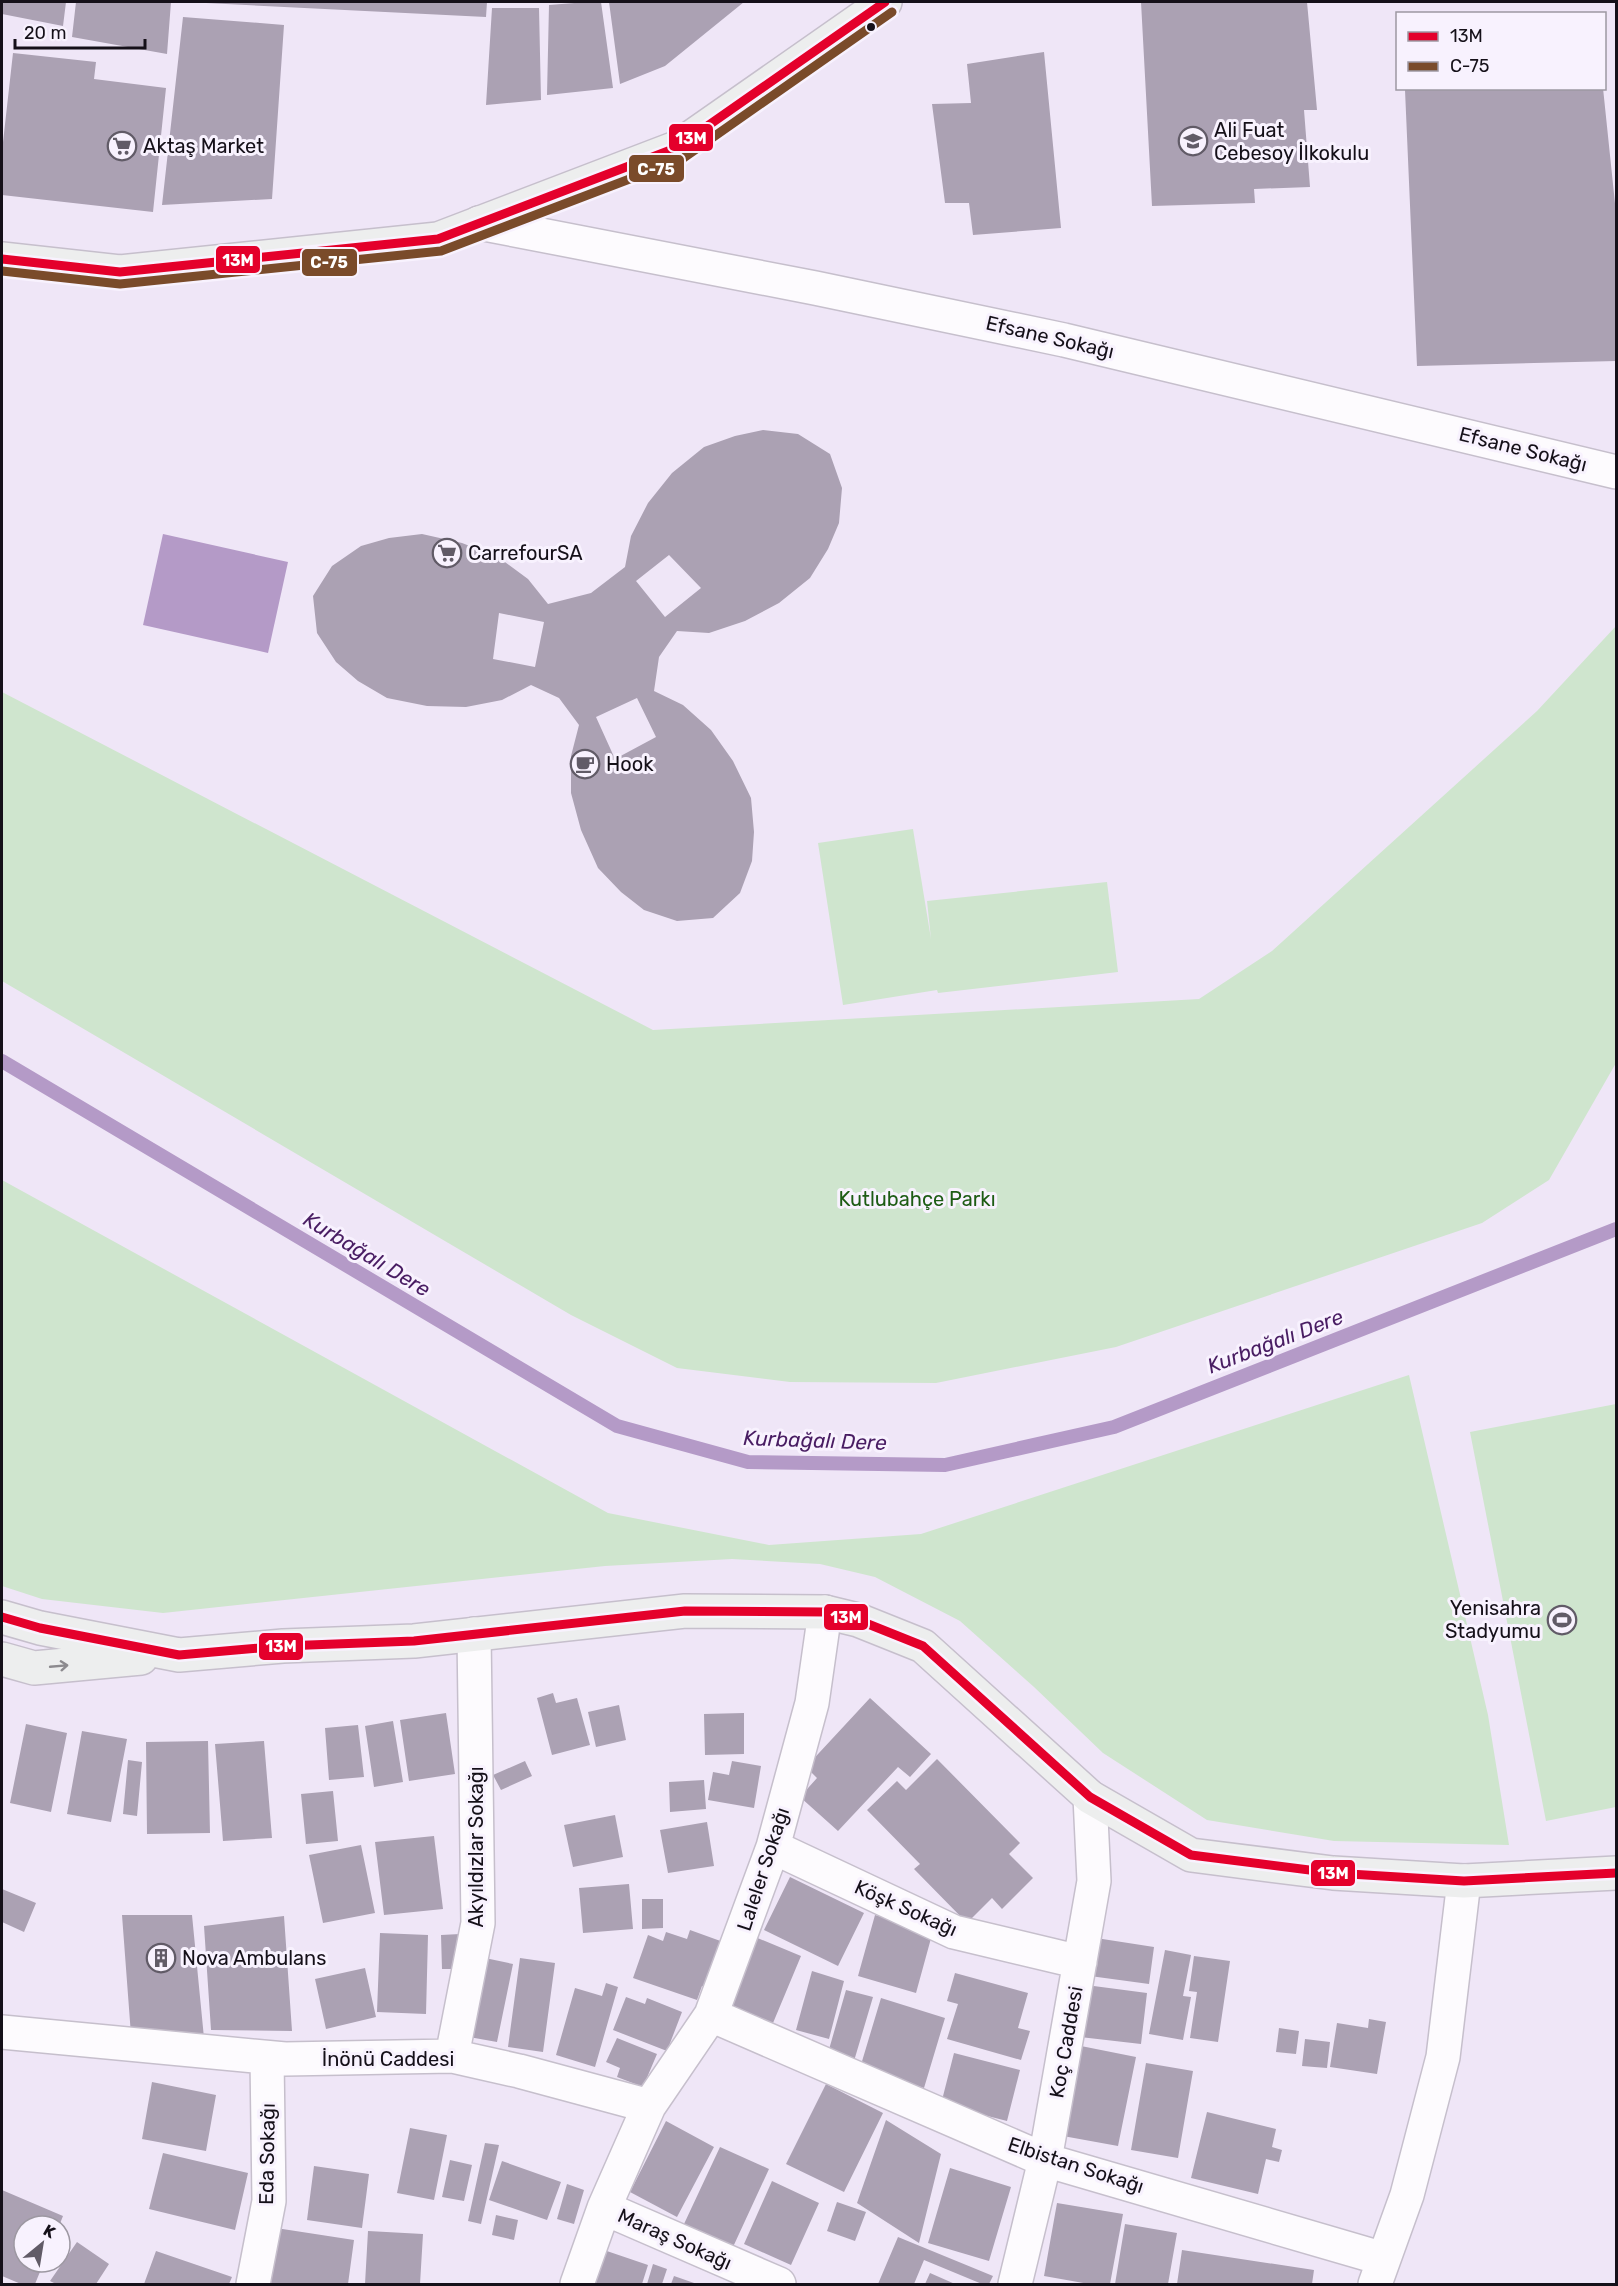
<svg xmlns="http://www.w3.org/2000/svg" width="1618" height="2286" font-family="Rubik,sans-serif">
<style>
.green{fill:#cfe5ce}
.water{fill:#b49ac7}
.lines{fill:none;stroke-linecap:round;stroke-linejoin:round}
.stream{stroke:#b49ac7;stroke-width:14}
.building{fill:#aba1b3;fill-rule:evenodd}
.street-casing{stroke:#c6bfcc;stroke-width:36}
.secondary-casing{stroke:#c6bfcc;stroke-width:36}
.street{stroke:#fdfbfe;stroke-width:33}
.secondary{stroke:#edeeee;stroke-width:33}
.bus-1-casing{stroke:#f8f2fe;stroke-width:14}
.bus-2-casing{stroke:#f8f2fe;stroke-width:14}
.bus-1{stroke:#e4002b;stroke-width:9}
.bus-2{stroke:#7a4b2a;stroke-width:9}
.oneway{stroke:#8c8a8e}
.bus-dot{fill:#151019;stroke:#f8f2fe;stroke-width:2}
.labels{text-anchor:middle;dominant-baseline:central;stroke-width:6;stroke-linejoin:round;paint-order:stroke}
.poi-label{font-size:20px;fill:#151019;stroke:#f8f2fe;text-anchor:start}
.street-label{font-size:20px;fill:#151019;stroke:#f8f2fe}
.park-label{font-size:20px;fill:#1d5c14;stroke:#f8f2fe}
.water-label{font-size:21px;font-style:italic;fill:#491d63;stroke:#f8f2fe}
.line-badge{stroke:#f8f2fe;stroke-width:2}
.badge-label{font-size:16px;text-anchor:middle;font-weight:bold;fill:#fff}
</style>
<rect width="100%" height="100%" fill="#efe6f7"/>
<path class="green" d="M1616 626V1063L1549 1180 1482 1223 1116 1347 936 1383 790 1382 677 1368 571 1315 2 981V692L653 1030 1199 999 1272 951 1537 711Z
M913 829 931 939 927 901 1107 882 1118 972 938 993 937 990 843 1005 818 843Z
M2 1180 608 1513 769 1545 921 1534 1409 1375 1488 1715 1509 1845 1334 1841 1207 1820 1103 1753 1034 1687 960 1621 875 1577 820 1564 732 1559 605 1566 163 1613 42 1599 2 1586Z
M1616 1404V1807L1546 1821 1470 1432Z"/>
<path class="water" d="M163 534 288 562 268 653 143 625Z"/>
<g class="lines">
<path class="stream" d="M2 1061 617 1426 748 1462 945 1465 1114 1427 1616 1229"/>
</g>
<path class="building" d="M2 2H66L63 26 2 14Z
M76 2H171L167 54 72 37Z
M206 2H487L486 17 206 3Z
M587 2H601L613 88 547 95 549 5Z
M609 2H744L665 66 620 84Z
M1141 2H1307L1317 110H1304L1310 187 1254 189 1255 203 1152 206Z
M492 8H539L541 100 486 105Z
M183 17 284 25 272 199 162 205Z
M1044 52 1061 228 973 235 969 203H945L932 104 971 103 967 64Z
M13 53 96 62 94 79 166 88 153 212 2 195V151Z
M1426 88H1603L1616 213V361L1417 366 1405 90Z
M763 430 798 434 830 454 842 488 839 523 828 549 810 578 779 603 745 621 709 633 677 631 659 657 654 691 683 705 711 730 733 761 751 798 754 832 752 861 740 893 713 918 677 921 644 910 621 892 598 868 581 830 571 793V756L579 725 559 698 531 685 502 700 466 707 427 706 387 698 358 681 336 662 317 633 313 596 332 566 361 546 389 538 422 534 462 543 498 557 528 579 548 604 591 593 625 567 631 536 648 503 672 473 704 447 735 436ZM669 555 701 588 665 617 636 581ZM499 613 544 622 535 667 493 659ZM637 698 656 737 615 759 596 717Z
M553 1693 556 1703 577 1698 590 1745 552 1755 537 1698Z
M870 1698 931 1754 910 1777 898 1767 838 1831 800 1797 817 1778 806 1767Z
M619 1705 626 1740 596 1747 588 1712Z
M446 1713 455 1774 409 1781 400 1720Z
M744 1713V1754L705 1755 704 1714Z
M393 1721 403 1782 374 1787 365 1726Z
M26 1724 67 1733 51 1812 10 1803Z
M358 1725 364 1777 329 1780 325 1728Z
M82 1731 127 1739 111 1822 67 1814Z
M208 1741 210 1833 147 1834 146 1742Z
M264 1741 272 1838 223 1841 215 1744Z
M937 1759 1020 1843 1009 1854 1033 1878 1002 1909 992 1898 967 1923 914 1869 920 1864 867 1810 897 1781 906 1790Z
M128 1760 142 1762 137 1816 123 1814Z
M525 1761 532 1776 501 1790 493 1775Z
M732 1761 761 1766 754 1808 708 1800 713 1772 729 1775Z
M704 1780 706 1809 670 1812 669 1782Z
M333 1791 338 1841 306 1844 301 1794Z
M615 1815 623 1857 573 1867 564 1825Z
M707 1822 714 1866 668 1873 660 1830Z
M434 1836 443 1909 384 1915 375 1842Z
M361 1845 375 1913 323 1923 309 1855Z
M790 1877 864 1913 838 1966 764 1930Z
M629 1884 633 1929 583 1933 579 1888Z
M2 1889 36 1903 24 1932 2 1922Z
M642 1899H663V1928L642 1929Z
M122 1915H192L204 2038 131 2035Z
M875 1915 933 1931 916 1993 858 1976Z
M284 1916 292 2031 211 2030 204 1926Z
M690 1930 726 1943 710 1989 702 1986 697 2000 633 1978 648 1935 663 1941 666 1932 687 1939Z
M380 1933 428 1935 426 2014 377 2012Z
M460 1934 462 1969H442L441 1935Z
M748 1934 801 1956 773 2023 720 2001Z
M1096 1938 1154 1947 1149 1984 1090 1976Z
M1165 1950 1191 1955 1183 1996 1191 1997 1183 2040 1149 2034Z
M1194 1956 1230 1961 1218 2042 1190 2038 1197 1992 1189 1991Z
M485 1958 513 1964 497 2042 469 2037Z
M520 1958 555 1963 543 2052 508 2047Z
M365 1968 376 2017 326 2029 315 1979Z
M812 1971 844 1981 829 2039 796 2030Z
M955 1973 1028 1993 1018 2028 1030 2031 1021 2060 947 2039 958 2004 947 2001Z
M606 1983 618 1987 595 2067 556 2055 575 1988 602 1996Z
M1086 1985 1147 1993 1141 2044 1080 2037Z
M846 1990 873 1997 854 2061 828 2053Z
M626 1997 645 2004 647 1998 682 2012 667 2051 613 2030Z
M881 1998 945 2018 924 2088 860 2068Z
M1369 2019 1386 2022 1377 2074 1330 2067 1337 2023 1368 2028Z
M1279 2028 1299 2031 1296 2054 1276 2052Z
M617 2038 657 2054 643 2087 617 2077 620 2068 606 2062Z
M1305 2039 1330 2042 1327 2068 1302 2066Z
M1081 2046 1136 2057 1118 2146 1063 2136Z
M954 2053 1020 2070 1007 2121 941 2104Z
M1146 2063 1193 2071 1178 2158 1131 2150Z
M152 2082 216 2095 206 2151 142 2139Z
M826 2084 883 2113 844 2192 786 2164Z
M1207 2112 1276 2129 1272 2147 1282 2150 1279 2162 1266 2159 1258 2194 1191 2178Z
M886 2120 941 2154 919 2243 857 2203Z
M666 2121 714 2147 677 2217 630 2192Z
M410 2128 447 2135 434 2200 397 2193Z
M485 2143 499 2145 481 2224 468 2221Z
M720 2147 769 2169 733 2247 684 2224Z
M163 2153 248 2173 235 2230 149 2209Z
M450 2160 472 2165 464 2201 442 2197Z
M502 2161 561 2182 547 2220 489 2200Z
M314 2166 369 2174 362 2228 307 2220Z
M950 2168 1011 2187 989 2261 928 2243Z
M772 2181 819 2203 791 2265 744 2244Z
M567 2184 584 2190 574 2224 557 2219Z
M2 2190 63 2216 59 2226H24V2262H44L35 2284H21L2 2276Z
M837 2202 866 2212 855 2241 827 2231Z
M1057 2203 1123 2214 1110 2284H1089L1044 2276Z
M496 2215 518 2220 514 2240 492 2235Z
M1125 2224 1177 2233 1168 2284H1115Z
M276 2228 354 2240 348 2284H268Z
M368 2231 423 2234 420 2284H365Z
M898 2237 993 2276 989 2284H982L924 2260 914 2284H878Z
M77 2242 109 2264 96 2284H56L50 2281Z
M598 2248 648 2265 642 2284H586Z
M1182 2250 1314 2270 1312 2284H1177Z
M156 2251 232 2277 229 2284H144Z
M653 2264 667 2269 662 2284H647Z
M930 2273 955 2284H925Z
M674 2276 697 2284H671Z"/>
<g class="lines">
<g class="street-casing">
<path id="street" d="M479 223 815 288 1064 340 1616 472
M773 1847 954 1932 1080 1962
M711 2015 1045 2160 1384 2259
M2 2032 285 2059 452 2056 519 2071 649 2106
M452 2056 478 1923 474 1634
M604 2208 779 2284
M253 2284 269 2201 267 2058
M577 2284 604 2208 649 2106 711 2015 773 1847 812 1703 825 1612
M1015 2284 1045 2160 1094 1881 1090 1797
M1375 2284 1407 2195 1443 2057 1464 1881"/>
</g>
<g class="secondary-casing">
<path id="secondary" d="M2 259 120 272 438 239 676 148 885 2
M2 1617 40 1628 179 1655 283 1646 414 1641 685 1611 825 1612 858 1620 923 1646 1090 1797 1191 1855 1333 1873 1464 1881 1616 1873
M2 1659 34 1668 141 1658"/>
</g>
<use href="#street" class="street"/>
<use href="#secondary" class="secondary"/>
<g class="bus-1-casing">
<path id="bus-1" d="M2 259 120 272 438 239 676 148 885 2
M2 1617 40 1628 179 1655 283 1646 414 1641 685 1611 825 1612 858 1620 923 1646 1090 1797 1191 1855 1333 1873 1464 1881 1616 1873"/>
</g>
<g class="bus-2-casing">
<path id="bus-2" d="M2 271 120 284 441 251 682 159 892 12"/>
</g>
<use href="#bus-1" class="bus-1"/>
<use href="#bus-2" class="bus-2"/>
</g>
<defs><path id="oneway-shaft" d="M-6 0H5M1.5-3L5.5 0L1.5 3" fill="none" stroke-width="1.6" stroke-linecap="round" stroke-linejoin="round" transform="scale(1.5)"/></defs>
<use class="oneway" href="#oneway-shaft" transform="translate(59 1666) rotate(-5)"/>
<defs>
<g id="school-ring" transform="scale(1.5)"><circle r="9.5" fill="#f8f2fe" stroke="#615b67" stroke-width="1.5"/><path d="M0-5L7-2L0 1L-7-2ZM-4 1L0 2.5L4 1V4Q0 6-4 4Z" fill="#615b67"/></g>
<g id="supermarket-ring" transform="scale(1.5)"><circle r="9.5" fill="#f8f2fe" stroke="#615b67" stroke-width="1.5"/><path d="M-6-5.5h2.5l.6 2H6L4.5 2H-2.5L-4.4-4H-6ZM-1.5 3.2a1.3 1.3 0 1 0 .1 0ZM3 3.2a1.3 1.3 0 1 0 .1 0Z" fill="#615b67"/></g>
<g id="cafe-ring" transform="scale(1.5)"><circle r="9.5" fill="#f8f2fe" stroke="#615b67" stroke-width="1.5"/><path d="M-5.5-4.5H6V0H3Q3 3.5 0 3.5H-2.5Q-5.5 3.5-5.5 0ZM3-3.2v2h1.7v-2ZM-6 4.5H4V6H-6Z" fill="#615b67"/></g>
<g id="stadium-ring" transform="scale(1.5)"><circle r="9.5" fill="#f8f2fe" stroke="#615b67" stroke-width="1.5"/><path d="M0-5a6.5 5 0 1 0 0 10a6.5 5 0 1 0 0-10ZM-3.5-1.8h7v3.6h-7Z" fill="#615b67"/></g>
<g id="building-ring" transform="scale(1.5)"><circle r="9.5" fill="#f8f2fe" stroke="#615b67" stroke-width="1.5"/><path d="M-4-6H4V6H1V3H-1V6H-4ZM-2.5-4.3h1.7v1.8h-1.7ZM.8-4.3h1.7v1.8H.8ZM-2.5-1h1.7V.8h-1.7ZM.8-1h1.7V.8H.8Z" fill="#615b67"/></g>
</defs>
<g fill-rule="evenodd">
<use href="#school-ring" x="1193" y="141"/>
<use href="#supermarket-ring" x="122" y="146"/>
<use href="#supermarket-ring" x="447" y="553"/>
<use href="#cafe-ring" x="585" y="764"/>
<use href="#stadium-ring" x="1562" y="1620"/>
<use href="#building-ring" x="161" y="1958"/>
</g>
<circle class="bus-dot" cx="871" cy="27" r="5"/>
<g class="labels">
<g class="poi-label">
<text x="1214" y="130">Ali Fuat<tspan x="1214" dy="23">Cebesoy İlkokulu</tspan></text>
<text x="143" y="146">Aktaş Market</text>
<text x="468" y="553">CarrefourSA</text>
<text x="606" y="764">Hook</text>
<text x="1541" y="1608" text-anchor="end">Yenisahra<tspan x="1541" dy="23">Stadyumu</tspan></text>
<text x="182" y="1958">Nova Ambulans</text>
</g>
<g class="street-label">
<text transform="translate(1050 337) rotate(13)">Efsane Sokağı</text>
<text transform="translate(1523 449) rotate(14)">Efsane Sokağı</text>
<text transform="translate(476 1847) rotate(-90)">Akyıldızlar Sokağı</text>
<text transform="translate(763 1869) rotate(-72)">Laleler Sokağı</text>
<text transform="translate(906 1908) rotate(24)">Köşk Sokağı</text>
<text transform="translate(1066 2042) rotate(-80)">Koç Caddesi</text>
<text x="388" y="2059">İnönü Caddesi</text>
<text transform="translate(267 2154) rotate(-89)">Eda Sokağı</text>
<text transform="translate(1076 2165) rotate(18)">Elbistan Sokağı</text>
<text transform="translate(675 2239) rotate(24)">Maraş Sokağı</text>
</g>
<g class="park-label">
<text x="917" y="1199">Kutlubahçe Parkı</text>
</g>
<g class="water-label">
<text transform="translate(367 1254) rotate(31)">Kurbağalı Dere</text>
<text transform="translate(1275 1341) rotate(-21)">Kurbağalı Dere</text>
<text transform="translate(815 1440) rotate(2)">Kurbağalı Dere</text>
</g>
</g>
<g class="line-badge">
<rect x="668" y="123" width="46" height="29" rx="6" fill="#e4002b"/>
<rect x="628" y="154" width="57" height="29" rx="6" fill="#7a4b2a"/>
<rect x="215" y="245" width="46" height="29" rx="6" fill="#e4002b"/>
<rect x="301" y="248" width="57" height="29" rx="6" fill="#7a4b2a"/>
<rect x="823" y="1603" width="46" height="28" rx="6" fill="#e4002b"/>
<rect x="258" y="1632" width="46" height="29" rx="6" fill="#e4002b"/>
<rect x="1310" y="1859" width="46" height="28" rx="6" fill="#e4002b"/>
</g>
<g class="badge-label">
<text x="691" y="144">13M</text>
<text x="656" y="175">C-75</text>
<text x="238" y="266">13M</text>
<text x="329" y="268">C-75</text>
<text x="846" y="1623">13M</text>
<text x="281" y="1652">13M</text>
<text x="1333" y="1879">13M</text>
</g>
<rect width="1618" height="2286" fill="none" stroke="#151019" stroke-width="6"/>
<rect x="1396" y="12" width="210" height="78" fill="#f8f2fe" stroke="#9d98a2" stroke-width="1.5"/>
<rect x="1408" y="32" width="30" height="9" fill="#e4002b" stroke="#9d98a2" stroke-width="1.5"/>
<text x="1450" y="42" font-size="18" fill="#151019">13M</text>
<rect x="1408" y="62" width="30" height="9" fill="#7a4b2a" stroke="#9d98a2" stroke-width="1.5"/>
<text x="1450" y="72" font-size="18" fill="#151019">C-75</text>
<g transform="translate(42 2244) rotate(30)"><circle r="28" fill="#f8f2fe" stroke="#9d98a2" stroke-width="1.5"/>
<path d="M0-4.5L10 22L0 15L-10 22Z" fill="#615b67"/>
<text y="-9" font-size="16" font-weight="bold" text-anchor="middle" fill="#151019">K</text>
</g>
<path d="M15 39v9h130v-9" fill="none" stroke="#151019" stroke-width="3"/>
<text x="24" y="39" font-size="18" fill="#151019" stroke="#f8f2fe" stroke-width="4.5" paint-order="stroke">20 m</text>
</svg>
